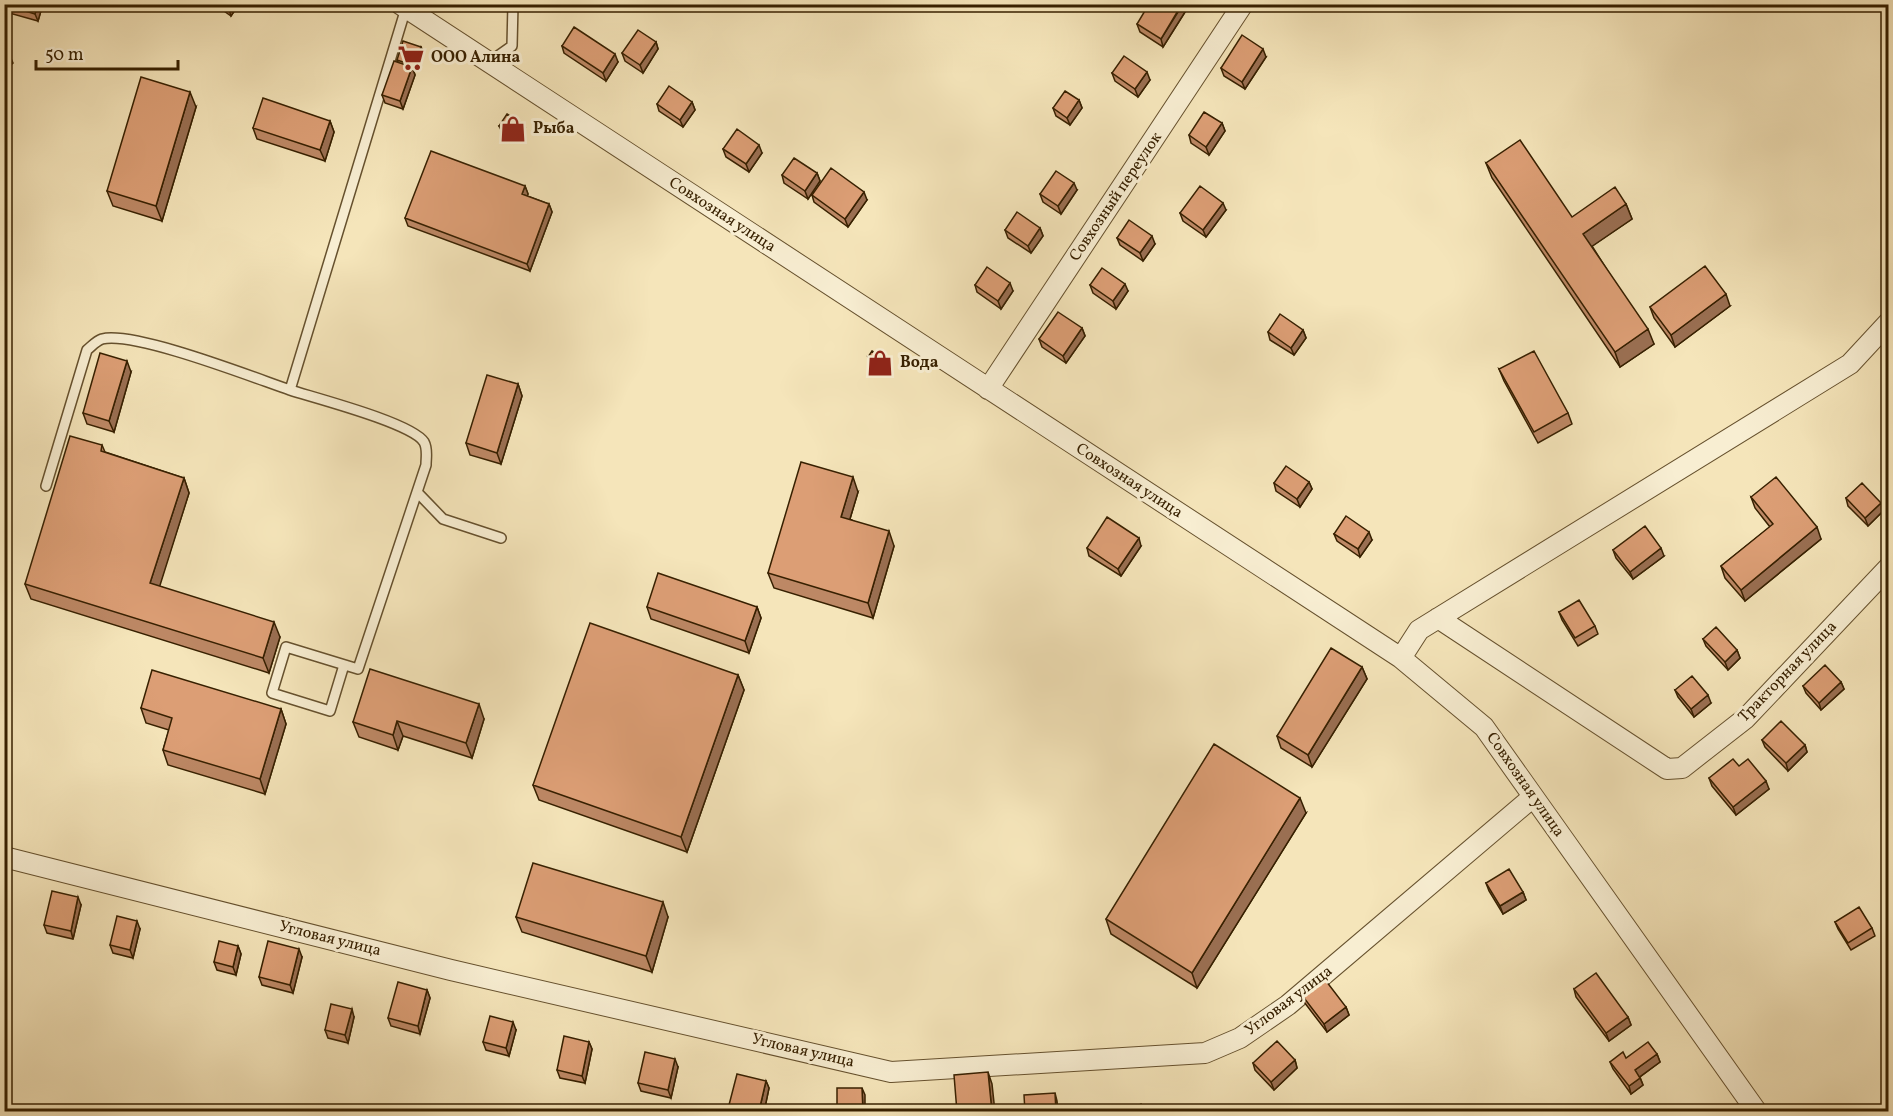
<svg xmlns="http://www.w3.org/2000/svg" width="1893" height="1116" font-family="Vollkorn,serif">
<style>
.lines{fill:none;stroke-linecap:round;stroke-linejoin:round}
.lane-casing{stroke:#66512e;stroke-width:12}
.street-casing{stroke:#66512e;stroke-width:22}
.lane{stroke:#f8eed2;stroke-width:9}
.street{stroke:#f8eed2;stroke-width:20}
.wall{fill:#bd8865;stroke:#372000;stroke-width:1.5}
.shaded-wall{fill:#9a6f52;stroke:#372000;stroke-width:1.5}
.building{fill:#dc9e75;stroke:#372000;stroke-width:1.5}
.labels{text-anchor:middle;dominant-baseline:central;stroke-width:6;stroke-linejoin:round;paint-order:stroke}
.poi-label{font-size:16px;font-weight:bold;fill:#372000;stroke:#f8eed2;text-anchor:start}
.street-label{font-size:16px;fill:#372000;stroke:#f8eed2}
</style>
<rect width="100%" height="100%" fill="#f5e5ba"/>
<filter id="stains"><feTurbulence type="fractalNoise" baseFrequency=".00333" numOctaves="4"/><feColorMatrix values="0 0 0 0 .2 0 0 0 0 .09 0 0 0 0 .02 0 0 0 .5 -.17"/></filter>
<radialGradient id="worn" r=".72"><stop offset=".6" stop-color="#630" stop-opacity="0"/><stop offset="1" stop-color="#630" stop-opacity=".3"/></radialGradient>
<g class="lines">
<g class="lane-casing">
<path id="lane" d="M488 63 512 46 513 4
M46 486 87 350C92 346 96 341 102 339 135 331 252 377 290 390
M417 492 443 519 501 538
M344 665 330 711 272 693 286 647 358 669 426 465C426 457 428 449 424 442 412 423 315 398 290 390L406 8"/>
</g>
<g class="street-casing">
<path id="street" d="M400 4 1401 658 1484 727 1757 1112
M988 389 1243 4
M1438 618 1667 769 1682 768 1746 718 1888 568
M1401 658 1419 630 1850 364 1888 323
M4 857 451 970 891 1072 1205 1053 1240 1038 1288 1005 1533 797"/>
</g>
<use href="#lane" class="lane"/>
<use href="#street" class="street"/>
</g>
<path class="wall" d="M43 4 38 21 9 13 6 5Z
M214 4H239L231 16Z
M1185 12 1163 47 1140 32 1137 24Z
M656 42 658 49 643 73 625 61 622 53Z
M562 46 618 62 606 81 564 53Z
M421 47 423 51 417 70 413 68 415 75 403 109 385 103 382 95 398 62 397 60Z
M1266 57 1245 89 1224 76 1221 68Z
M1112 73 1150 80 1138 97 1115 81Z
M1079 100 1082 108 1070 125 1056 116 1053 108Z
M692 102 695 110 683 127 659 111 657 104Z
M196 107 162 221 113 206 107 191Z
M330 121 334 132 325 161 257 139 253 128Z
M1222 123 1225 131 1209 155 1191 143 1189 135Z
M499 126 525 128 517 141 501 130Z
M723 149 762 153 749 172 726 157Z
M1486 163 1572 217 1626 204 1632 219 1592 246 1654 344 1620 367 1492 178Z
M817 173 820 181 808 199 784 183 782 175Z
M525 186 528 194 527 196 549 204 552 212 530 271 408 226 405 218Z
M1077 190 1061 214 1043 202 1040 194Z
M812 195 867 200 848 227 814 202Z
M1226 210 1206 237 1183 221 1180 213Z
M1040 228 1043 236 1031 253 1008 238 1005 230Z
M1117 238 1155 244 1143 261 1120 245Z
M975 285 1013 291 1001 309 977 292Z
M1090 285 1128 291 1116 309 1093 293Z
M1730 306 1675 347 1654 318 1650 307Z
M1082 328 1085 336 1066 363 1042 347 1039 339Z
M1303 330 1306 338 1294 355 1270 340 1268 332Z
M868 357 890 365 886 371 870 361Z
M1499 369 1568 413 1572 424 1538 443 1504 381Z
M131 372 114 432 87 424 83 413Z
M518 384 522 396 501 464 470 455 466 443Z
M102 445 105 452 184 478 189 493 159 586 280 637 269 673 31 599 25 584Z
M1309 482 1312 489 1300 507 1276 491 1274 483Z
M858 492 850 519 894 546 873 618 774 588 768 573Z
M1751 497 1821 539 1745 601 1725 578 1721 566 1770 527 1755 508Z
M1846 498 1884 510 1868 526 1848 506Z
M1334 534 1372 540 1360 557 1337 541Z
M1141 546 1121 576 1089 556 1087 548Z
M1613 550 1664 556 1633 579 1616 558Z
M647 607H757L761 618 749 653 651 619Z
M1559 612 1595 626 1598 634 1578 646 1562 620Z
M1703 639 1737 650 1740 658 1728 670 1706 646Z
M1362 667 1367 679 1312 767 1281 748 1277 736Z
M738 675 744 690 687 852 539 800 533 785Z
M1841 682 1844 689 1821 710 1806 693 1803 686Z
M1675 690 1711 703 1694 717 1678 697Z
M141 708 281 709 286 724 265 794 168 765 163 750 169 730 146 723Z
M484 719 472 758 403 736 398 750 359 737 353 722Z
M1762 740 1805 745 1807 752 1788 771 1765 747Z
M1739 766 1769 789 1736 815 1712 786 1709 778Z
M1306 813 1197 988 1111 934 1106 919Z
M1486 883 1523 892 1526 900 1503 914 1489 891Z
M81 905 73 939 47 933 44 925Z
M516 917H668L652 972 522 932Z
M1835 922 1872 928 1875 936 1851 950 1838 929Z
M140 929 133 958 113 953 110 945Z
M238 946 241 954 236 975 217 970 214 962Z
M302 957 293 993 262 985 259 977Z
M1574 989 1628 1017 1631 1025 1609 1041 1576 997Z
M427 990 430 998 420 1034 391 1026 388 1018Z
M1301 994 1346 1007 1349 1015 1327 1032 1304 1002Z
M354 1017 348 1043 328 1038 325 1030Z
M516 1030 509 1056 486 1050 483 1042Z
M589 1042 592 1049 585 1083 560 1078 557 1070Z
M1657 1054 1660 1062 1640 1077 1643 1085 1631 1094 1613 1069 1610 1062 1626 1058Z
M1295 1060 1297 1068 1274 1090 1255 1070 1253 1063Z
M678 1067 671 1098 641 1091 638 1083Z
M766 1081 769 1088 764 1112H732L729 1105Z"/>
<path class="shaded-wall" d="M38 4H43L38 21 35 14Z
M227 4H239L231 16Z
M1183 4 1185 12 1163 47 1161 39Z
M656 42 658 49 643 73 640 65Z
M421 47 423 51 417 70 415 66Z
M1263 49 1266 57 1245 89 1242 82Z
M615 54 618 62 606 81 603 73Z
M10 56 13 63 4 71V61Z
M412 67 415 75 403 109 400 101Z
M1147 72 1150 80 1138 97 1135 89Z
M190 92 196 107 162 221 156 206Z
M1079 100 1082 108 1070 125 1067 118Z
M692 102 695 110 683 127 680 120Z
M330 121 334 132 325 161 320 150Z
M1222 123 1225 131 1209 155 1206 147Z
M523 124 525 128 517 141 515 137Z
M759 145 762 153 749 172 746 164Z
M817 173 820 181 808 199 805 191Z
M1074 183 1077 190 1061 214 1058 206Z
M525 186 528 194 525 202 522 194Z
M864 192 867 200 848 227 845 219Z
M1223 203 1226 210 1206 237 1203 230Z
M549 204 552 212 530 271 527 264Z
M1626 204 1632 219 1588 249 1583 234Z
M1040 228 1043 236 1031 253 1028 246Z
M1152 236 1155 244 1143 261 1140 253Z
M1010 283 1013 291 1001 309 998 301Z
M1125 284 1128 291 1116 309 1113 301Z
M1726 294 1730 306 1675 347 1671 335Z
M1082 328 1085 336 1066 363 1063 356Z
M1648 329 1654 344 1620 367 1615 352Z
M1303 330 1306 338 1294 355 1291 348Z
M127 361 131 372 114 432 109 421Z
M888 361 890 365 886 371 885 367Z
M518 384 522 396 501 464 497 453Z
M853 477 858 492 846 532 841 517Z
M184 478 189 493 156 598 150 583Z
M1309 482 1312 489 1300 507 1297 499Z
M1881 503 1884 510 1868 526 1865 518Z
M1817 527 1821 539 1745 601 1741 590Z
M889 531 894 546 873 618 868 603Z
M1369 532 1372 540 1360 557 1358 549Z
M1139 538 1141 546 1121 576 1118 569Z
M1661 548 1664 556 1633 579 1630 572Z
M757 607 761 618 749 653 745 641Z
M274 622 280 637 269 673 263 658Z
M1737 650 1740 658 1728 670 1725 662Z
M1362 667 1367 679 1312 767 1308 755Z
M738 675 744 690 687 852 681 837Z
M1841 682 1844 689 1821 710 1819 703Z
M1708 695 1711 703 1694 717 1691 709Z
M479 704 484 719 472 758 466 743Z
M281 709 286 724 265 794 260 779Z
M397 721 403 736 398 750 393 735Z
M1805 745 1807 752 1788 771 1786 763Z
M1766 781 1769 789 1736 815 1733 807Z
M1300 798 1306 813 1197 988 1192 973Z
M7 886 10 893 4 913V894Z
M1523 892 1526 900 1503 914 1500 906Z
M78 897 81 905 73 939 71 931Z
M663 902 668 917 652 972 646 956Z
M137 921 140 929 133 958 130 950Z
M238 946 241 954 236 975 233 967Z
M299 949 302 957 293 993 290 985Z
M427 990 430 998 420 1034 418 1026Z
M1346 1007 1349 1015 1327 1032 1324 1024Z
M352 1009 354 1017 348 1043 345 1035Z
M1628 1017 1631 1025 1609 1041 1606 1033Z
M513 1022 516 1030 509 1056 506 1048Z
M589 1042 592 1049 585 1083 582 1076Z
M1657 1054 1660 1062 1638 1078 1635 1070Z
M675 1059 678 1067 671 1098 668 1090Z
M1295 1060 1297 1068 1274 1090 1271 1082Z
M988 1072 992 1084 995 1112H992Z
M1640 1078 1643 1085 1631 1094 1629 1086Z
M766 1081 769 1088 764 1112H759Z
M862 1088 865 1095V1112H863Z
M1055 1093 1057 1101 1058 1112H1056Z"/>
<path class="building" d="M6 4H38L35 14 6 5Z
M1149 4H1182L1161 39 1137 24Z
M574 27 615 54 603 73 562 46Z
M638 30 656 42 640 65 622 53Z
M1242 35 1263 49 1242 82 1221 68Z
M403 41 421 47 415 66 397 60Z
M4 50 10 56 4 61Z
M1124 56 1147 72 1135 89 1112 73Z
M394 61 412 67 400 101 382 95Z
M141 77 190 92 156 206 107 191Z
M669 86 692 102 680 120 657 104Z
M1065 91 1079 100 1067 118 1053 108Z
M263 98 330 121 320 150 253 128Z
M1204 112 1222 123 1206 147 1189 135Z
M507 114 523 124 515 137 499 126Z
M737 129 759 145 746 164 723 149Z
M1520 140 1572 217 1615 187 1626 204 1583 234 1648 329 1615 352 1486 163Z
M431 151 525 186 522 194 549 204 527 264 405 218Z
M794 158 817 173 805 191 782 175Z
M831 168 864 192 845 219 812 195Z
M1056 171 1074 183 1058 206 1040 194Z
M1200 186 1223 203 1203 230 1180 213Z
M1017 212 1040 228 1028 246 1005 230Z
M1129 220 1152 236 1140 253 1117 238Z
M1705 266 1726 294 1671 335 1650 307Z
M987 267 1010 283 998 301 975 285Z
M1102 268 1125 284 1113 301 1090 285Z
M1058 312 1082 328 1063 356 1039 339Z
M1280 314 1303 330 1291 348 1268 332Z
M872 351 888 361 885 367 868 357Z
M1534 351 1568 413 1534 432 1499 369Z
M100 353 127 361 109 421 83 413Z
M487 375 518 384 497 453 466 443Z
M70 436 102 445 101 451 184 478 150 583 274 622 263 658 25 584Z
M801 462 853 477 841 517 889 531 868 603 768 573Z
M1286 466 1309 482 1297 499 1274 483Z
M1776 477 1817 527 1741 590 1721 566 1773 524 1751 497Z
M1862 483 1881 503 1865 518 1846 498Z
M1346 516 1369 532 1358 549 1334 534Z
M1107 517 1139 538 1118 569 1087 548Z
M1645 526 1661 548 1630 572 1613 550Z
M658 573 757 607 745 641 647 607Z
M1579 600 1595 626 1575 638 1559 612Z
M590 623 738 675 681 837 533 785Z
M1716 627 1737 650 1725 662 1703 639Z
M1331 648 1362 667 1308 755 1277 736Z
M1825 665 1841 682 1819 703 1803 686Z
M370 669 479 704 466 743 397 721 393 735 353 722Z
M152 670 281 709 260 779 163 750 172 718 141 708Z
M1692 676 1708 695 1691 709 1675 690Z
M1781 721 1805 745 1786 763 1762 740Z
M1214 744 1300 798 1192 973 1106 919Z
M1733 759 1739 766 1748 759 1766 781 1733 807 1709 778Z
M533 863 663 902 646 956 516 917Z
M1509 869 1523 892 1500 906 1486 883Z
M52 891 78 897 71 931 44 925Z
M1859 907 1872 928 1848 943 1835 922Z
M117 916 137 921 130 950 110 945Z
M219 941 238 946 233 967 214 962Z
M268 941 299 949 290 985 259 977Z
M1596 973 1628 1017 1606 1033 1574 989Z
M1323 977 1346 1007 1324 1024 1301 994Z
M398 982 427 990 418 1026 388 1018Z
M331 1004 352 1009 345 1035 325 1030Z
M490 1016 513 1022 506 1048 483 1042Z
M564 1036 589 1042 582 1076 557 1070Z
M1277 1041 1295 1060 1271 1082 1253 1063Z
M1648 1042 1657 1054 1635 1070 1640 1078 1629 1086 1610 1062 1623 1052 1626 1058Z
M645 1052 675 1059 668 1090 638 1083Z
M988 1072 992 1112H957L954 1075Z
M737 1074 766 1081 759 1111 729 1105Z
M837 1088H862L863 1112H837Z
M1055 1093 1056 1112H1025L1024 1095Z
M1141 1104 1146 1112H1127Z"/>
<defs>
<g id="supermarket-bare" transform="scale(2.07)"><path d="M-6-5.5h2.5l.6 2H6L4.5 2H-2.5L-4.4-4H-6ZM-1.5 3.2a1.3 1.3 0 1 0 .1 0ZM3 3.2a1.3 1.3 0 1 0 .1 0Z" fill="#8f2418" stroke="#f8eed2" stroke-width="2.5" paint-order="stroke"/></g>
<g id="shop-bare" transform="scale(2.07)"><path d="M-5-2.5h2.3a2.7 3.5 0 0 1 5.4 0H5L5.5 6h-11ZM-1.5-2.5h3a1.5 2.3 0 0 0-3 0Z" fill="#8f2418" stroke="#f8eed2" stroke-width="2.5" paint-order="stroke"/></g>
</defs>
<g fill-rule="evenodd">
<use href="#supermarket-bare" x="411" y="58"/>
<use href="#shop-bare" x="513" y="129"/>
<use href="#shop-bare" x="880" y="363"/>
</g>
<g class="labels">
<g class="poi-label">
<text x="431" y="58">ООО Алина</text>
<text x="533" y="129">Рыба</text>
<text x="900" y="363">Вода</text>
</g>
<g class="street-label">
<text transform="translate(1116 197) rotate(-56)">Совхозный переулок</text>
<text transform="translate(722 215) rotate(33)">Совхозная улица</text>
<text transform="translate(1129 481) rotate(33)">Совхозная улица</text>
<text transform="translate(1788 672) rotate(-46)">Тракторная улица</text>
<text transform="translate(1525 785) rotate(55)">Совхозная улица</text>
<text transform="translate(330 939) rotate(14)">Угловая улица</text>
<text transform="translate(1289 1001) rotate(-37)">Угловая улица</text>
<text transform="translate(803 1051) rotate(13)">Угловая улица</text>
</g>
</g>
<rect width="1893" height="1116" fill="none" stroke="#f5e5ba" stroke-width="24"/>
<rect x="6" y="6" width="1881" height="1104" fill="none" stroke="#372000" stroke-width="3"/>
<rect x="12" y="12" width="1869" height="1092" fill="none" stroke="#372000" stroke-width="1.5"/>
<path d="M36 60v9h142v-9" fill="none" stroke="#372000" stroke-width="3"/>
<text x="45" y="60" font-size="18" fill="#372000" stroke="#f8eed2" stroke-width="4.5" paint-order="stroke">50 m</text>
<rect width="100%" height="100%" filter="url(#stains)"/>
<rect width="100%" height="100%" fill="url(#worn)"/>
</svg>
